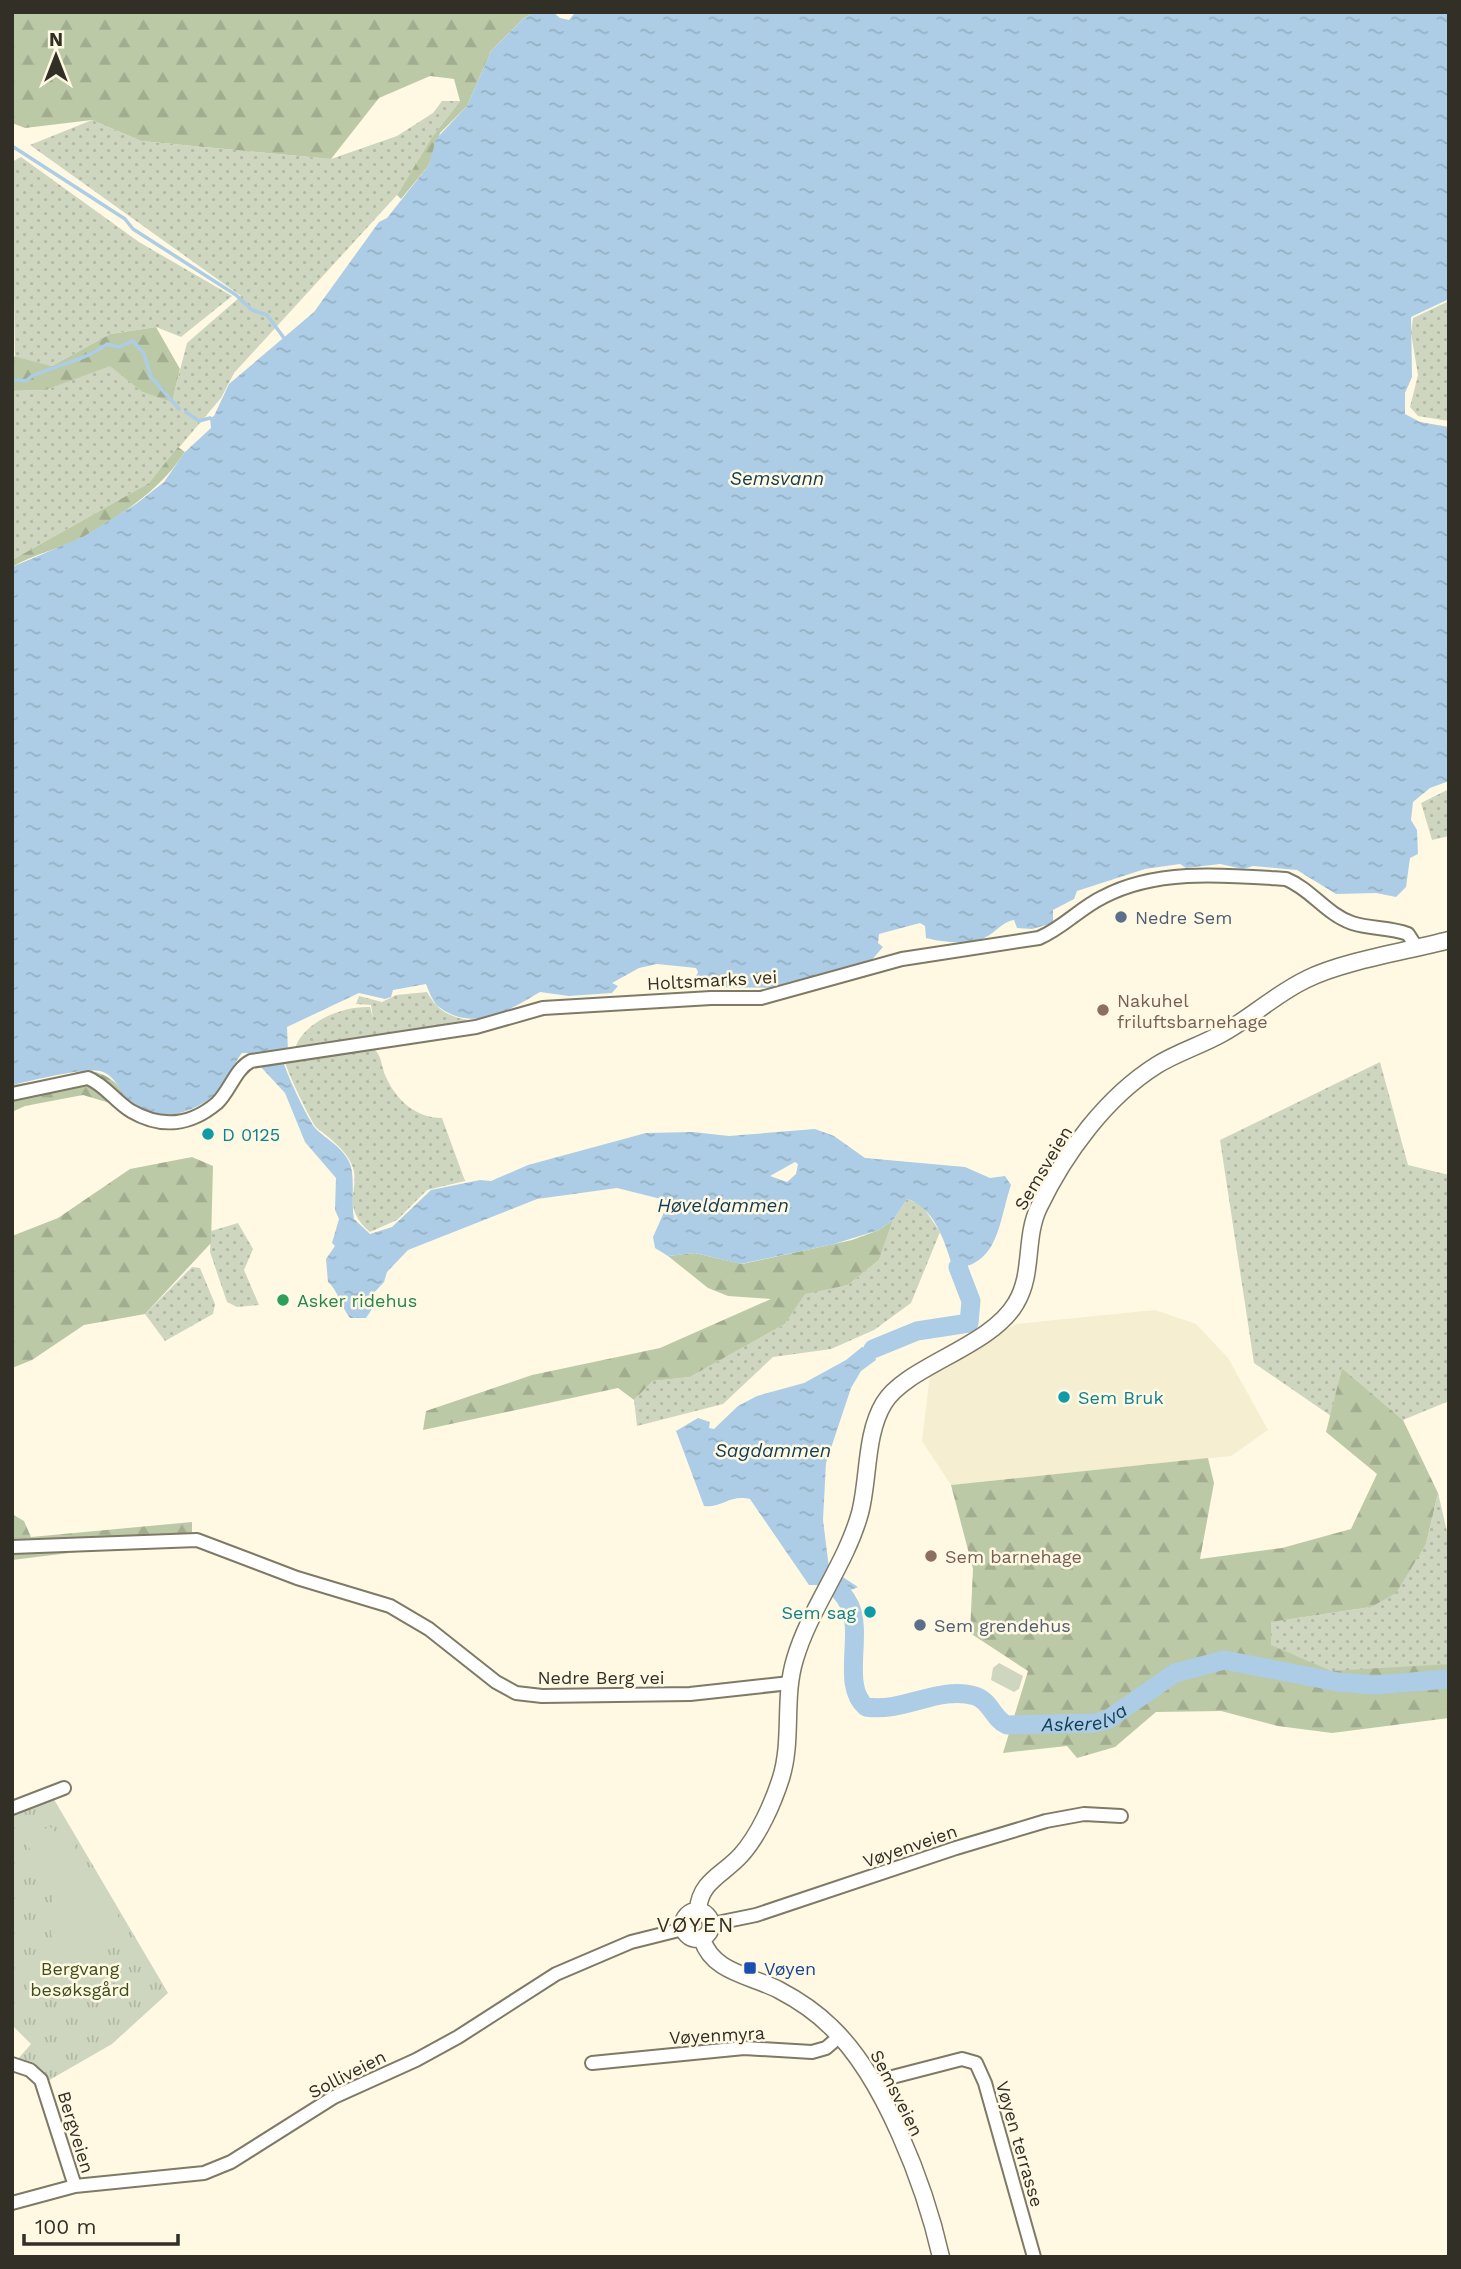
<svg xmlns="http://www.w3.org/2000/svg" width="1461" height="2269" font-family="'Work Sans',sans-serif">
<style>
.built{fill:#f5eed0}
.grass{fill:url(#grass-dots)}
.forest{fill:url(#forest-firs)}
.park{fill:url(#park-tufts)}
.garden{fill:#ced6c0}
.water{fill:url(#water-ripples);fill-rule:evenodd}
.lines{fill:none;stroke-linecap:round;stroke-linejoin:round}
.stream{stroke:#accde5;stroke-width:3.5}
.river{stroke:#accde5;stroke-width:19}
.minor-casing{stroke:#7f7a66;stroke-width:16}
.major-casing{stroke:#7f7a66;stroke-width:19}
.minor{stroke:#fff;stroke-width:12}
.major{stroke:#fff;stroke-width:16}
.service-dot{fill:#5c6f8a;stroke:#fff9e3;stroke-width:2.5}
.education-dot{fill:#8d6e63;stroke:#fff9e3;stroke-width:2.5}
.culture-dot{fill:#0f9aa8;stroke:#fff9e3;stroke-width:2.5}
.leisure-dot{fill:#2e9e5b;stroke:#fff9e3;stroke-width:2.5}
.transit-dot{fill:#1a4fb4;stroke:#fff9e3;stroke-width:2.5}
.labels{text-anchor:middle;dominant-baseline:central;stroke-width:5;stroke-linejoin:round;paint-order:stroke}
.service-label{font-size:18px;fill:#4e5e75;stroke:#fff9e3;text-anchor:start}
.street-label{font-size:18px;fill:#312f26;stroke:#fff9e3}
.education-label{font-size:18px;fill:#785e54;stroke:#fff9e3;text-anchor:start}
.culture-label{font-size:18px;fill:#0d838f;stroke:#fff9e3;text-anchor:start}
.leisure-label{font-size:18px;fill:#27864d;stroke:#fff9e3;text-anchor:start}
.park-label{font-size:18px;fill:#3e4e1a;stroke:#fff9e3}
.transit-label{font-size:18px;fill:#164399;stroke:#fff9e3;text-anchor:start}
.water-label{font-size:19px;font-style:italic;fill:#123c55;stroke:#fff9e3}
.quarter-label{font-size:21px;letter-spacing:2px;fill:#312f26;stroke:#fff9e3}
</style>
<defs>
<pattern id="grass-dots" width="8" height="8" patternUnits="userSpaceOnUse" patternTransform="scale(1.75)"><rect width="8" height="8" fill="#ced6c0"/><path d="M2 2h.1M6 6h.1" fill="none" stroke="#b1b8a5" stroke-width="1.8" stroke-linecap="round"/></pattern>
<pattern id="forest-firs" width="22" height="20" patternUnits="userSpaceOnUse" patternTransform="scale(1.75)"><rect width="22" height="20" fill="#bcc9a7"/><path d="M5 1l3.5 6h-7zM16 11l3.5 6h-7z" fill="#a2ad90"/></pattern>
<pattern id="park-tufts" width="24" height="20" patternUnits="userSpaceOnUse" patternTransform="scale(1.75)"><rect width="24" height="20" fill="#ced6c0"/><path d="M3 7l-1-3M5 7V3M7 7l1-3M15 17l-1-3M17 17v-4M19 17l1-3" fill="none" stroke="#b1b8a5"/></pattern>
<pattern id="water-ripples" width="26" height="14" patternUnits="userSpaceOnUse" patternTransform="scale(1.75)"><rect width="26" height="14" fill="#accde5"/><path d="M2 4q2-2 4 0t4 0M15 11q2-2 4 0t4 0" fill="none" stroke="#94b0c4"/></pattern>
</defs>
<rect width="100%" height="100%" fill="#fff9e3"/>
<path class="built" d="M1155 1310 1196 1324 1228 1358 1268 1430 1231 1456 951 1485 922 1441 930 1375 1016 1324Z"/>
<path class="grass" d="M442 101H460L432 137 397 195 234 373 221 398 149 483 12 560V391L46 390 110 365 142 392 172 401 187 343 241 296 30 145 92 120 141 141 331 159 397 136 433 113Z
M21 157 139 242 232 296 181 337 156 327 110 334 52 366 15 358 12 162Z
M1449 301V421L1418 416 1410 407 1418 375 1411 333 1413 318Z
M1449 789V836L1432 840 1421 803Z
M427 992C437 1010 447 1016 468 1020L460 1025 295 1048C305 1021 342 1006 370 1007L373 1018 371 1005 356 1004 359 996 382 1002 396 995Z
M372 1048C382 1053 381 1067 386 1077 397 1101 416 1118 442 1118L465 1181 427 1190 397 1220 370 1232C338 1205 363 1187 351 1163 345 1149 328 1137 317 1128 312 1124 285 1067 285 1061Z
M1380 1062 1408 1165 1449 1175V1401L1403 1420 1342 1368 1331 1416 1254 1363 1220 1140Z
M907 1199 922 1205 940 1232 911 1303 874 1330 831 1349 773 1357 723 1404 637 1426 634 1400 653 1381 690 1377 785 1324 805 1293 848 1285 879 1260 893 1220Z
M238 1223 253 1249 244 1270 259 1305 237 1307 227 1302 210 1252 211 1231Z
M192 1267 200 1268 215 1304 213 1314 165 1341 145 1314Z
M1438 1493 1449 1540V1664L1371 1674 1326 1671 1271 1646 1270 1622 1371 1607 1426 1544Z"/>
<path class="forest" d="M12 12H535L524 18 491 51 467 106 440 133 429 165 401 199 397 195 432 137 460 101 454 79 430 76 379 98 331 159 141 141 92 120 25 128 12 123Z
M156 327 180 369 172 402 142 392 110 366 46 390 12 391V356L52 366 110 334Z
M178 447 185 452C160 490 125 512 87 535 64 548 35 553 12 567V560L149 483Z
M84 1070C109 1073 117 1082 130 1103L123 1107 83 1095 25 1106 12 1112V1085L58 1078Z
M192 1157 213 1166 211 1243 145 1314 84 1325 32 1360 12 1368V1236L58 1218 130 1169Z
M893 1220 879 1260 848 1285 805 1294 785 1324 690 1377 653 1381 634 1400 618 1388 423 1430 426 1411 532 1375 660 1348 771 1299 728 1296 708 1288 668 1256 695 1253 742 1264 852 1240 879 1230Z
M1342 1368 1403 1420 1438 1493 1426 1544 1396 1593 1371 1607 1271 1622V1645L1331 1671 1449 1664V1718L1332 1733 1278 1726 1221 1711 1156 1712 1115 1747 1077 1758 1067 1746 1003 1753 1028 1671 970 1633 973 1569 951 1485 1208 1458 1214 1483 1200 1559 1282 1548 1351 1529 1377 1474 1326 1432Z
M12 1514 24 1521 31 1537 192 1522V1538L12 1560Z"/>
<path class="park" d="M52 1796 168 1993 112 2044 46 2082 17 2060 31 2044 12 2025V1811Z"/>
<path class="garden" d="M999 1663 1023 1676 1019 1689 1014 1692 991 1680 993 1668Z
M24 1822 35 1837 49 1826 64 1839 69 1838 127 1931 106 1949 68 1969H63L51 1934 53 1900 47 1876 18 1830 17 1826Z"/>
<path class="water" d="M535 12H553L560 18 569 20 574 14 582 12H1449V299L1411 317 1412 377 1405 393V414L1420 422 1449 427V781L1430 788 1413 802 1411 820 1417 830 1418 854 1410 858 1406 887 1396 897 1376 893 1336 894 1297 870 1253 866 1243 869 1220 864 1186 868 1180 864 1145 869 1077 891 1074 899 1053 910V923L1032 929 1017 928 1014 920C1002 922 996 932 986 937 969 946 943 942 926 938L925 926 920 923 879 934 878 943 883 947 870 962 777 988 701 987 694 981 698 972 696 968 657 964 639 968 612 983 618 986 612 993 569 996 540 992C510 1010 473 1033 439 1007 433 1003 429 991 426 984L393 990 391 997 385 999 359 993 287 1027 288 1052 270 1055 269 1051 267 1056 251 1059 250 1053H242C232 1065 228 1085 216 1094 193 1113 158 1125 132 1104 120 1095 118 1078 103 1072 87 1066 32 1081 12 1085V567L85 536 136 504 164 482 185 452 211 428 210 418 214 416 229 384 314 312 379 222 387 218 429 165 436 139 467 106 491 51 524 18Z
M283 1060C284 1069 309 1122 316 1129 326 1139 344 1148 350 1164 355 1176 351 1203 354 1219L370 1234 392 1227 431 1190 480 1180 491 1181 528 1165 646 1133 693 1132 729 1136 815 1129 834 1136 865 1158 965 1167 990 1178 1005 1176 1011 1185C999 1220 999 1267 953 1268 945 1243 935 1207 907 1199L893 1220 879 1230 834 1244 741 1264 695 1253 668 1256 655 1248 653 1237 669 1201 617 1188 537 1199 408 1250 387 1272 384 1282 370 1297 372 1309 366 1318H350C341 1307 338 1290 328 1282L326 1259 335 1246 332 1243 339 1219 335 1210 336 1178 305 1142 285 1093 259 1065ZM795 1162 798 1164 796 1174 787 1182 770 1176Z
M862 1347 873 1349 876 1360 861 1371 851 1388 826 1463 823 1520 829 1568 858 1587 834 1597 817 1585H809L750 1499C730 1494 722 1508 704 1506L676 1431 698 1418 710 1422 709 1428 714 1429 738 1406 757 1396 804 1383 846 1360Z"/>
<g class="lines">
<path class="stream" d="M12 146 125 219 133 229 236 295 252 310 267 315 284 338
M12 379 26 381 32 376C55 366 89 359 107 344L119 347 133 341 144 354 151 377 179 409
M186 412 199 421 210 418"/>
<g class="river">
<path d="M873 1349 917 1331 969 1323 971 1301 958 1267"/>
<path id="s1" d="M824 1576C834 1585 844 1593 850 1606 863 1636 841 1686 866 1707 903 1713 940 1685 975 1696 991 1701 993 1719 1007 1725L1094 1723 1107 1720 1175 1673 1224 1660 1338 1682 1374 1685 1449 1679"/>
</g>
<g class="minor-casing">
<path id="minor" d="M12 1094 88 1078C105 1085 115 1101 131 1111 162 1129 191 1125 217 1103 230 1091 235 1069 251 1061L476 1027 543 1008 711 998H761L902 959 1039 938C1063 928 1080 908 1103 897 1157 868 1227 875 1286 879 1311 889 1326 914 1352 923 1370 929 1390 927 1408 934L1417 948
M12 1547 197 1540 297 1578 390 1606 429 1629 496 1682 516 1693 542 1696 690 1694 790 1683
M12 1808 64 1788
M712 1924 756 1915 956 1848 1046 1821 1084 1814 1121 1816
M592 2063 744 2048 812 2052 826 2048 840 2036
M12 2064 30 2070 41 2080 75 2186
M873 2082 962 2059 976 2063 985 2083 1034 2257
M12 2203 75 2186 204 2173 231 2162 334 2097 416 2060 458 2037 556 1974 631 1942 683 1929"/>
</g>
<g class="major-casing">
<path id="major" d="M698 1910C700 1881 723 1875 741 1855 759 1835 773 1803 781 1778 793 1739 783 1698 795 1659 810 1608 846 1564 860 1513 869 1479 865 1434 884 1403 906 1366 991 1347 1016 1303 1034 1273 1024 1238 1039 1207 1065 1153 1106 1097 1157 1065 1178 1052 1202 1045 1223 1033 1252 1017 1277 993 1307 979 1343 961 1408 951 1449 940
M683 1925a14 14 0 1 1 28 0a14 14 0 1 1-28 0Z
M702 1939C713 1973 750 1975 779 1990 798 2000 816 2012 831 2027 884 2077 925 2186 941 2257"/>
</g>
<use href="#minor" class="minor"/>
<use href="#major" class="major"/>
</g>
<g class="service-dot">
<circle cx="1121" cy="917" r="7"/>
<circle cx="920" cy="1625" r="7"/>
</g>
<g class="education-dot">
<circle cx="1103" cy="1010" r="7"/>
<circle cx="931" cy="1556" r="7"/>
</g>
<g class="culture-dot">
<circle cx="208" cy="1134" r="7"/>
<circle cx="1064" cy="1397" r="7"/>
<circle cx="870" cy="1612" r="7"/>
</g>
<circle class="leisure-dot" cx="283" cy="1300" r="7"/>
<rect class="transit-dot" x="743" y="1961" width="14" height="14" rx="3.5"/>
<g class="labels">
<g class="service-label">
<text x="1135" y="917">Nedre Sem</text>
<text x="934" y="1625">Sem grendehus</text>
</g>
<g class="street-label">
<text transform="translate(712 980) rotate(-3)">Holtsmarks vei</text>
<text transform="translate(1043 1168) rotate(-59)">Semsveien</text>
<text x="601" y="1677">Nedre Berg vei</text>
<text transform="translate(910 1846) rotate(-19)">Vøyenveien</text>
<text transform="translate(717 2035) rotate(-3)">Vøyenmyra</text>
<text transform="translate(347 2074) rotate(-27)">Solliveien</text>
<text transform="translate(897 2093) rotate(63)">Semsveien</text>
<text transform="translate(76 2132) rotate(73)">Bergveien</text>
<text transform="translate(1020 2144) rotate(74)">Vøyen terrasse</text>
</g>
<g class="education-label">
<text x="1117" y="1000">Nakuhel<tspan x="1117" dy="21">friluftsbarnehage</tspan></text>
<text x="945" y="1556">Sem barnehage</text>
</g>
<g class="culture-label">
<text x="222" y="1134">D 0125</text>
<text x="1078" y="1397">Sem Bruk</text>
<text x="856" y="1612" text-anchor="end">Sem sag</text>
</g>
<g class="leisure-label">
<text x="297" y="1300">Asker ridehus</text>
</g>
<g class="park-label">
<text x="80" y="1968">Bergvang<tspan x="80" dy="21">besøksgård</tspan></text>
</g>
<g class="transit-label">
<text x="764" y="1968">Vøyen</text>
</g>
<g class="water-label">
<text x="777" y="478">Semsvann</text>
<text x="723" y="1205">Høveldammen</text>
<text x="773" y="1450">Sagdammen</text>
<text stroke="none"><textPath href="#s1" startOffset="378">Askerelva</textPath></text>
</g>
<g class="quarter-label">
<text x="696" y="1924">VØYEN</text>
</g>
</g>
<rect width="1461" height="2269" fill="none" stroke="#312f26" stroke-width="28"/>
<g transform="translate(56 56)" stroke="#fff9e3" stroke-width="5" paint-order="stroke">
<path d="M0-5L12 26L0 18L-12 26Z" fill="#312f26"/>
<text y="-10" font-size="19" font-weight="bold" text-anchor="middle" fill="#312f26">N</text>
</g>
<path d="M24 2234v10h154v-10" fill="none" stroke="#312f26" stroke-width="3.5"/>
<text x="35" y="2234" font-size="21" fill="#312f26" stroke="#fff9e3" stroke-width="5" paint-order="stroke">100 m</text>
</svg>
